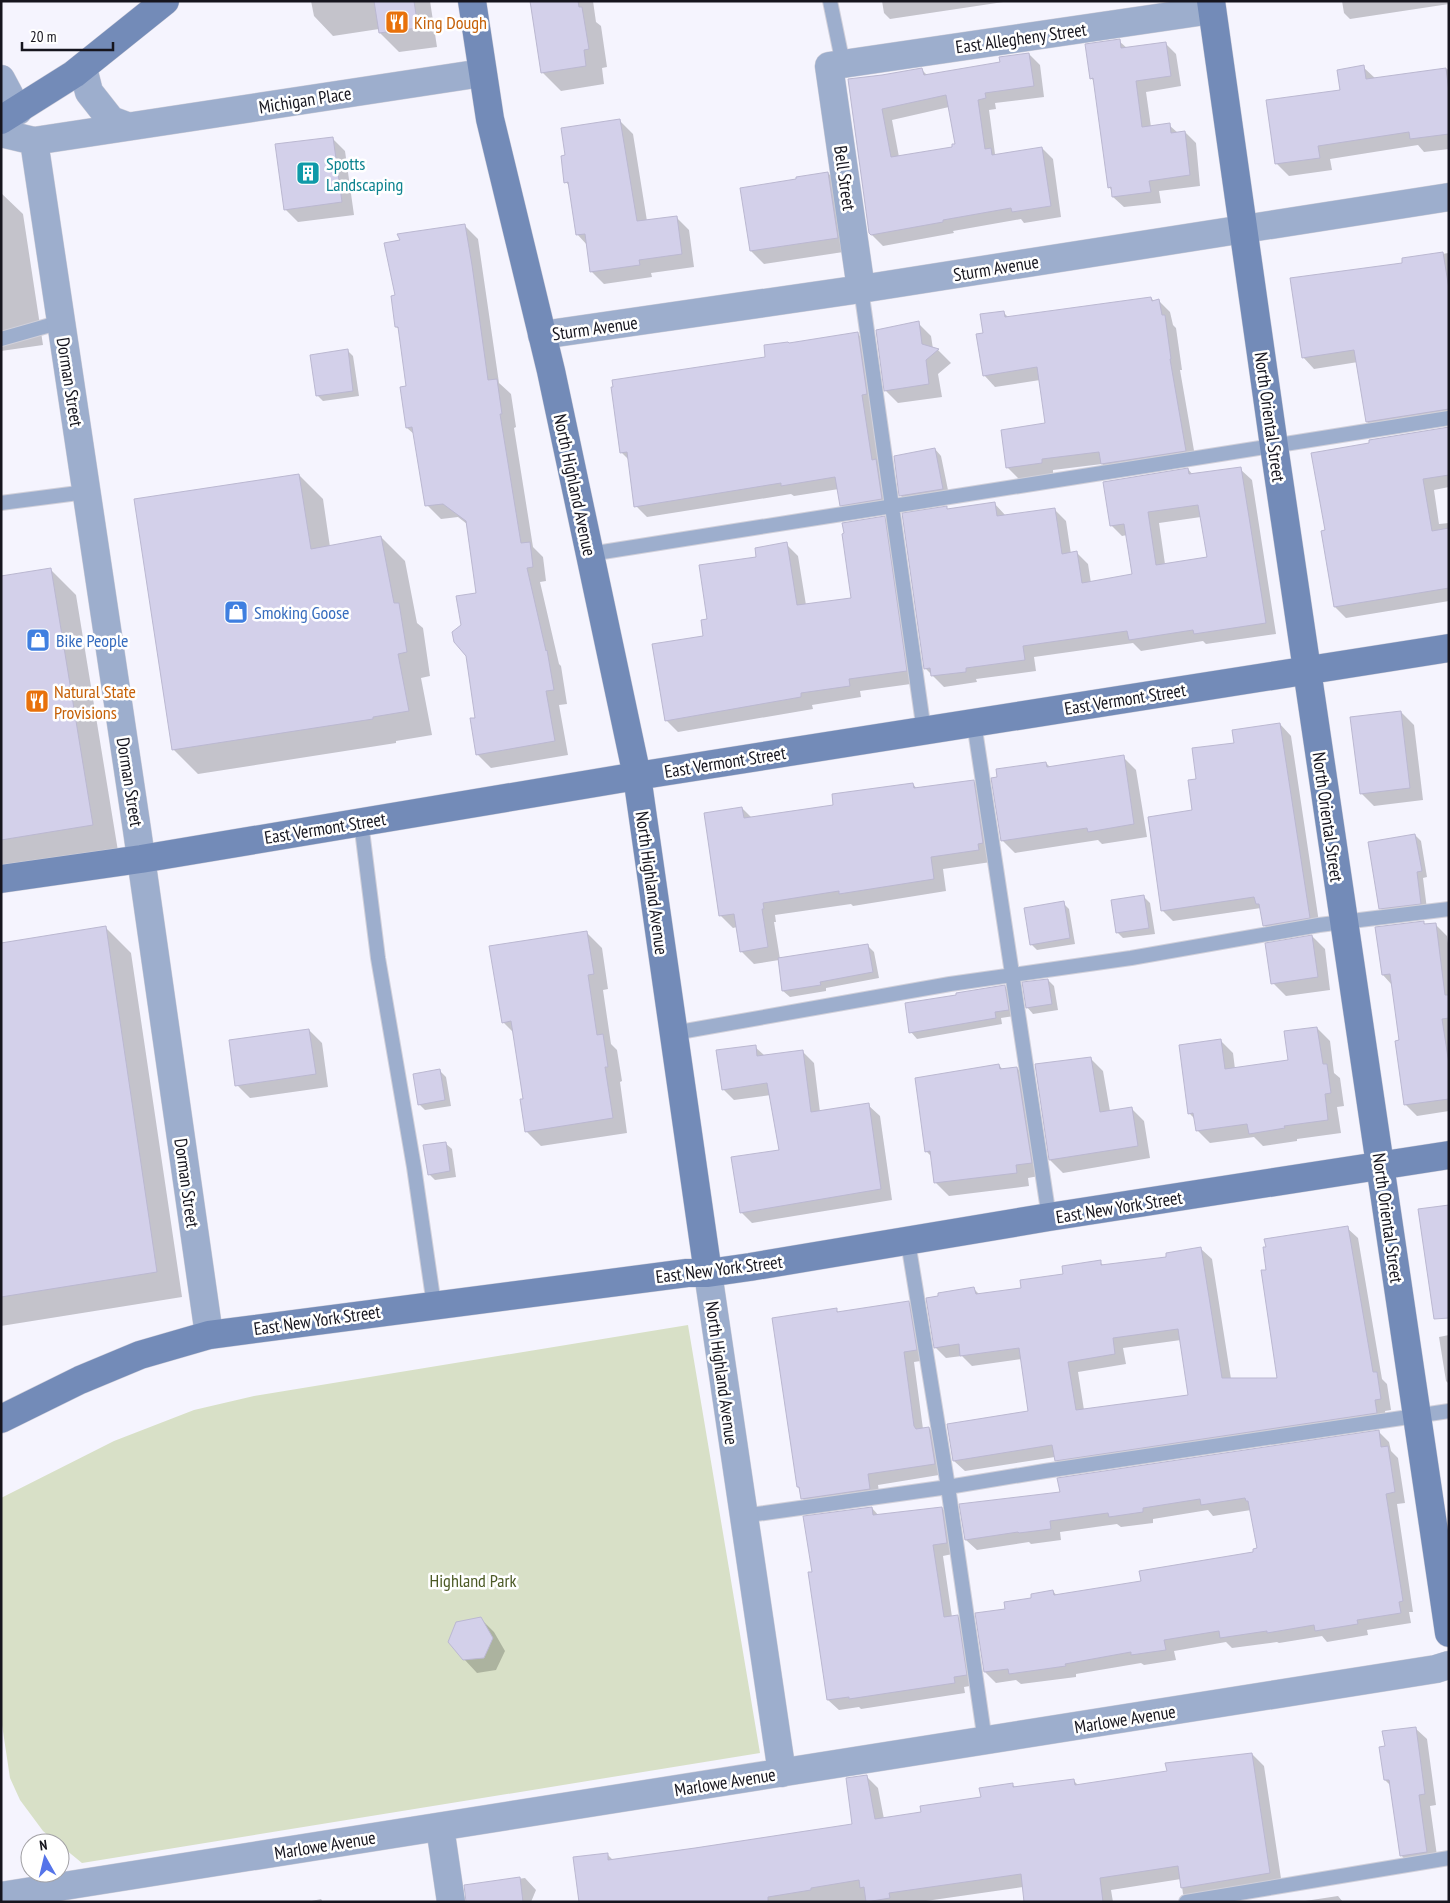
<svg xmlns="http://www.w3.org/2000/svg" width="1450" height="1903" font-family="'PT Sans Narrow',sans-serif">
<style>
.green{fill:#d8e0c7}
.shadow{fill:#0003;fill-rule:evenodd}
.building{fill:#d3d0ea;stroke:#bbb8d1;fill-rule:evenodd}
.lines{fill:none;stroke-linecap:round;stroke-linejoin:round}
.lane-casing{stroke:#d1d0da;stroke-width:16}
.street-casing{stroke:#d1d0da;stroke-width:29}
.secondary-casing{stroke:#d1d0da;stroke-width:29}
.lane{stroke:#9daecd;stroke-width:14}
.street{stroke:#9daecd;stroke-width:28}
.secondary{stroke:#738bb8;stroke-width:28}
.labels{text-anchor:middle;dominant-baseline:central;stroke-width:5;stroke-linejoin:round;paint-order:stroke}
.food-label{font-size:18px;fill:#c56008;stroke:#fff;text-anchor:start}
.street-label{font-size:18px;fill:#16151e;stroke:#fff}
.culture-label{font-size:18px;fill:#0d838f;stroke:#fff;text-anchor:start}
.shop-label{font-size:18px;fill:#366cbe;stroke:#fff;text-anchor:start}
.park-label{font-size:18px;fill:#4c5a26;stroke:#fff}
</style>
<rect width="100%" height="100%" fill="#f5f4fe"/>
<path class="green" d="M688 1325 760 1753 82 1863 60 1845V1843H57L43 1831 20 1800 10 1778 1 1718V1498L114 1441 194 1410 254 1396Z"/>
<path class="shadow" d="M311 1H430L437 47 399 52 380 33 379 29 333 36 314 16Z
M531 1H593L596 22 601 26 607 67 602 68 604 84 561 91 543 73Z
M882 1H1010L890 19 884 13Z
M1342 1H1449V4L1350 19 1344 13Z
M1119 41 1128 49 1166 44 1176 54 1181 86 1146 92 1151 127 1169 125 1178 133 1185 132 1196 143 1200 186 1159 191 1161 203 1124 207 1113 197 1112 191 1109 187 1095 82 1091 78Z
M1029 54 1040 65 1044 97 995 103 996 109 989 110 995 154 996 155 1042 148 1053 159 1061 217 1024 223 1021 219 953 231 954 233 883 246 870 233 849 80 922 70 928 76 1001 63ZM949 107 956 145 953 148 899 157 892 120Z
M1363 67 1376 79 1449 69V149L1424 152 1418 145 1330 159 1332 170 1289 176 1276 163Z
M620 121 633 134 647 221 676 217 689 230 694 267 651 273 652 277 604 284 591 271 588 246 577 234 570 187 566 182Z
M332 138 345 151 354 215 298 222 285 209Z
M828 173 841 186 850 251 764 264 751 251 798 180Z
M1 193 23 214 43 345 1 351Z
M464 225 478 239 499 383 511 394 516 427 514 428 533 547 543 557 546 581 540 582 559 664 561 666 567 704 559 705 568 755 491 768 477 754 476 719 462 626 478 594 467 524 458 517 441 519 427 505 415 435 407 428 401 388 407 387 399 329 396 327V297Z
M1449 253V422L1378 433 1367 422 1358 362 1314 369 1303 357 1404 264 1403 259Z
M1151 298 1154 301H1159L1170 312 1173 325 1176 328 1182 370H1180L1196 462 1113 475 1102 464 1053 470V474L1019 479 1007 467 1047 424 1040 380 995 387 984 375V334L1003 312 1009 318Z
M918 323 931 336 933 349 938 350 951 363 938 374 942 397 898 403 886 391Z
M858 334 869 345 892 510 852 516 841 505 839 489 794 496 791 494 647 517 636 506 629 460 621 452 789 344Z
M347 350 353 356 359 396 323 401 317 395Z
M1449 428V487L1434 490 1439 524 1449 523V601L1346 618 1335 607 1326 531Z
M935 449 941 456 949 495 907 502 901 496Z
M1188 469 1193 475 1240 469 1252 480 1276 634 1206 644 1203 641 1141 651 1133 643 1034 657 1036 671 976 679 977 682 944 687 925 668 946 508 948 510 994 503 1006 516 1055 510 1066 521 1071 554 1077 553 1088 564 1091 583 1134 575 1127 535 1122 536 1111 525ZM1201 517 1208 558 1165 564 1159 523Z
M299 475 323 499 330 547 381 537 405 561 417 623 423 628 430 676 421 678 432 735 396 741V743L198 774 173 749Z
M884 518 896 529 918 683 860 691 861 697 812 705 813 709 678 732 666 720 705 637 708 620 758 558 786 544 798 556 806 605 852 599Z
M50 569 76 595 118 851 1 870V577Z
M1401 712 1414 725 1423 800 1374 806 1361 793Z
M1280 724 1291 736 1320 929 1275 936 1264 925 1261 908 1173 921 1162 910 1193 811 1197 780 1235 744Z
M1123 757 1136 770 1147 837 1102 844 1098 840 1015 853 1002 840 1046 763 1051 768Z
M973 781 986 794 991 862 943 869 946 891 853 906 851 904 775 915 776 922H774L780 959 868 946 874 952 879 978 826 988V991L790 997 783 991 779 960 754 964 741 951 737 927 733 928 720 915 742 808 752 818 835 806 913 784 917 789Z
M1415 835 1421 841 1427 877 1423 878 1427 909 1387 914 1380 908Z
M1144 897 1150 903 1155 934 1123 938 1117 932Z
M1063 903 1069 909 1075 944 1037 950 1031 944Z
M1423 922 1426 925 1435 924 1447 936 1449 951V1111L1417 1116 1405 1104 1400 1041 1392 985 1383 975Z
M105 927 131 953 182 1297 1 1326V944Z
M587 933 602 948 608 989 603 990 611 1044 617 1050 622 1081 620 1082 627 1133 541 1146 526 1131 525 1100 514 1033 503 1022Z
M1312 936 1325 949 1330 990 1286 996 1273 983Z
M1048 980 1054 986 1058 1010 1033 1014 1027 1007Z
M1004 986 1011 993 1014 1016 1001 1018 1002 1024 917 1039 911 1032Z
M1317 1028 1330 1041 1334 1073 1340 1078 1344 1106 1337 1107 1341 1133 1297 1139V1141L1263 1146 1254 1137 1210 1143 1197 1130 1195 1119 1189 1113 1220 1040 1233 1053 1235 1069 1289 1061Z
M309 1030 322 1043 328 1087 250 1098 237 1085Z
M755 1047 765 1056 802 1051 814 1063 820 1112 868 1105 880 1116 892 1200 752 1223 741 1212 780 1151 771 1095 734 1100 723 1089Z
M1090 1058 1103 1071 1110 1111 1131 1108 1144 1121 1150 1158 1063 1173 1050 1160Z
M999 1065 1003 1070 1017 1068 1030 1081 1044 1175 1028 1178 1029 1186 949 1196 936 1183 932 1157 926 1151Z
M440 1071 446 1077 451 1106 425 1110 419 1104Z
M445 1143 452 1149 456 1177 435 1180 429 1174Z
M1347 1228 1358 1238 1382 1379 1387 1384 1391 1410 1385 1411 1387 1423 1067 1471 1056 1460 1055 1457 965 1471 954 1461 1030 1412 1022 1359 972 1366 962 1356 946 1358 935 1347 974 1289 980 1295 1023 1289 1100 1262 1104 1266 1168 1258 1201 1249 1212 1259 1231 1379 1278 1380 1267 1271ZM1181 1340 1189 1396 1084 1410 1078 1372 1126 1364 1123 1348Z
M908 1302 919 1313 927 1360 914 1362 923 1429 929 1428 940 1439 945 1474 878 1485 880 1500 813 1509 802 1498 798 1486 836 1310 839 1313Z
M1449 1335V1384L1446 1381 1439 1337Z
M1379 1432 1389 1442 1391 1451 1398 1458 1405 1503 1397 1504 1413 1612H1409L1411 1623 1367 1630 1368 1635 1327 1642 1322 1636 1279 1643 1277 1642 1232 1648 1226 1642 1174 1651 1176 1660 1144 1665 1141 1663 1076 1674V1677L1021 1684 1016 1680 996 1683 985 1672 1006 1610 1053 1591 1057 1596 1142 1582 1255 1553 1258 1549 1251 1510 1213 1516 1208 1510 1153 1519V1523L1121 1527 1117 1524 1060 1532 1061 1540 1031 1544 1029 1542 977 1550 966 1540 1061 1493Z
M872 1508 879 1516 942 1508 952 1519 957 1553 943 1556 952 1617H957L968 1627 976 1685 964 1687 965 1693 861 1709 859 1707 839 1710 828 1700 813 1573Z
M481 1619 494 1632 505 1651 496 1670 477 1673 464 1659Z
M1415 1728 1427 1739 1436 1805 1430 1806 1438 1863 1412 1867 1401 1855 1391 1786 1385 1780 1386 1748Z
M1252 1754 1264 1766 1282 1885 1192 1902 1183 1894 1181 1879 1111 1890 1113 1902H1025L1023 1887 919 1902H580L607 1854 613 1860 854 1825 866 1776 878 1788 884 1819 922 1813 982 1798 1012 1784 1016 1788 1073 1780 1079 1786 1168 1772Z
M525 1878 536 1890 531 1902H489L486 1883Z
M1338 1896 1343 1902H1305V1901Z
M321 1899 323 1902H307Z"/>
<path class="building" d="M374 1H414L418 28 379 33Z
M530 1H578L579 7H582L589 49 584 50 586 66 541 73Z
M1120 39 1121 48 1166 42 1171 76 1136 81 1142 127 1170 123 1171 133 1185 131 1190 175 1149 181 1151 192 1112 197 1111 187 1108 188 1093 78 1090 79 1085 44Z
M1029 53 1034 86 985 93 986 98 978 100 985 149 991 148 992 155 1042 147 1051 206 1012 212 1011 208 943 220V222L871 235 869 233 848 79 882 75 922 68 924 75 1000 62 999 57ZM946 95 955 144H952V147L891 157 882 109Z
M1364 65 1366 79 1446 68 1449 92V134L1410 139 1409 132 1318 146 1320 158 1275 164 1266 100 1340 90 1337 70Z
M620 119 637 221 677 216 682 254 639 260 640 265 590 272 585 234 576 235 568 182 564 183 561 156 565 155 561 128Z
M333 137 342 202 284 210 275 144Z
M828 172 838 238 750 251 740 188 796 179V177Z
M465 224 472 265 488 380 497 379 502 414H500L521 543 530 542 533 567 527 568 546 651 547 650 554 690 546 691 555 741 476 755 470 718H475L466 656 454 642 452 632 461 625 456 596 476 593 466 521 443 504 425 506 412 427 406 428 400 387 406 386 398 327H395L391 296 395 295 384 243 400 240 397 234Z
M1443 252 1449 289V409L1366 422 1354 350 1302 358 1290 278 1402 263V258Z
M1151 297 1152 301 1159 299 1162 315H1165L1171 359H1170L1186 451 1101 464 1099 452 1042 459V463L1006 468 1001 430 1045 423 1037 367 983 376 976 334 983 333 980 314 1004 311 1005 317Z
M919 321 922 344 939 349 926 360 929 384 884 391 876 330Z
M858 332 867 394 862 395 872 460 876 459 882 499 840 506 835 477 781 486V483L634 507 627 452 620 453 611 387H613L612 380 765 357 764 345 788 342 789 343Z
M348 349 353 391 316 396 310 355Z
M1449 427V475L1423 479 1432 531 1449 528V588L1334 607 1321 531 1325 530 1311 453 1369 443V440Z
M935 448 943 489 899 496 894 456Z
M1241 467 1266 623 1194 634 1193 630 1129 640 1127 631 1023 646 1025 660 966 668V672L931 676 930 668 924 669 902 513 947 506V509L995 502 997 516 1055 508 1062 554 1077 551 1082 583 1132 574 1124 524 1110 526 1103 482 1188 468 1189 474ZM1198 505 1207 557 1156 565 1148 512Z
M299 474 311 549 381 536 394 603H399L407 652 398 654 409 711 373 717V719L172 750 134 499Z
M885 516 907 671 849 679 850 686 801 693V697L665 721 652 644 703 636 701 620 707 619 699 565 756 557 755 548 787 542 797 605 851 598 842 534 844 533 842 523Z
M51 568 93 825 1 840V576Z
M1401 711 1410 788 1360 794 1350 717Z
M1280 723 1310 918 1263 926 1259 904H1256L1254 897 1161 911 1148 817 1192 810 1188 780 1196 779 1192 748 1234 743 1232 730Z
M1124 755 1134 824 1088 832 1087 828 1001 841 991 778 997 777 996 769 1046 762 1047 767Z
M974 780 983 843 978 844 979 850 931 857 934 879 839 894V891L763 903 764 909H762L768 947 740 952 734 914 719 916 704 813 742 807 744 818 833 805 832 794 913 783 914 788Z
M1415 834 1422 871 1417 872 1421 904 1379 909 1368 842Z
M1144 895 1149 928 1116 933 1111 900Z
M1064 901 1070 938 1030 945 1024 908Z
M1424 921V924L1436 923 1445 995H1449V1018L1442 1019 1449 1064V1099L1404 1105 1395 1041 1399 1040 1390 974 1382 975 1375 927Z
M106 926 157 1272 1 1297V943Z
M587 931 594 974 588 975 597 1035 603 1034 608 1067H605L613 1118 525 1132 520 1099H523L511 1021 502 1023 489 946Z
M1312 935 1318 977 1271 984 1265 943Z
M868 944 873 972 820 982 821 985 782 991 778 958Z
M1048 979 1052 1004 1026 1008 1022 982Z
M1005 985 1009 1010 995 1012 996 1018 909 1033 905 1003 956 995V993Z
M1317 1027 1323 1064H1327L1331 1093 1325 1094 1328 1120 1284 1126 1285 1128 1249 1134 1247 1124 1196 1131 1193 1113 1188 1114 1179 1045 1221 1039 1225 1069 1288 1060 1284 1031Z
M309 1029 316 1074 235 1086 229 1040Z
M756 1045 757 1056 803 1050 811 1112 869 1103 881 1189 740 1213 731 1157 779 1150 767 1083 722 1090 716 1050Z
M1091 1057 1100 1112 1132 1107 1138 1146 1049 1160 1035 1064Z
M999 1064 1000 1069 1017 1067 1032 1163 1016 1165 1017 1173 934 1183 930 1151 925 1152 915 1078Z
M440 1069 445 1100 418 1105 413 1074Z
M446 1142 450 1171 428 1175 423 1145Z
M1449 1205V1318L1434 1319 1418 1209Z
M1348 1226 1373 1372H1377L1381 1399 1375 1400 1377 1413 1055 1461 1052 1445 953 1461 947 1424 1028 1411 1019 1348 960 1356 959 1344 934 1348 926 1298 938 1296V1293L974 1287 976 1294 1021 1288 1020 1280 1063 1274 1062 1266 1101 1260V1265L1166 1257V1253L1201 1247 1222 1378H1277L1261 1270H1266L1263 1247H1266L1264 1239ZM1178 1329 1188 1395 1076 1410 1068 1362 1115 1354 1113 1338Z
M909 1301 917 1350 904 1352 914 1426 916 1429 929 1427 935 1464 868 1474 870 1489 801 1499 799 1487H797L772 1318 837 1308V1312Z
M1379 1430 1381 1447 1388 1446 1395 1492 1386 1494 1403 1601 1399 1602 1401 1613 1357 1620 1358 1624 1315 1631 1314 1625 1267 1633V1631L1220 1638 1219 1631 1164 1640 1166 1650 1131 1655V1652L1065 1664 1066 1666 1009 1674 1008 1669 984 1672 975 1613 1005 1609 1004 1602 1031 1598V1594L1053 1590 1054 1595 1141 1581 1139 1571 1253 1552V1549L1257 1548 1248 1501H1246L1245 1498 1201 1505 1200 1499 1143 1508V1512L1109 1517 1108 1513 1050 1521 1051 1529 1019 1533 1018 1532 965 1540 959 1504 1060 1492 1057 1478Z
M872 1507 873 1515 942 1507 947 1543 933 1545 944 1617 958 1615 967 1675 954 1677 955 1683 849 1699V1697L827 1700 808 1572H812L803 1516Z
M481 1617 493 1638 484 1658 463 1660 448 1642 456 1622Z
M1416 1727 1425 1794 1419 1795 1427 1852 1400 1856 1389 1780H1384L1379 1747 1385 1746 1382 1731Z
M1252 1753 1270 1873 1181 1888 1178 1866 1100 1878 1103 1902H1024L1021 1874 889 1893 890 1898 866 1902 864 1887 860 1888 859 1880 811 1888V1890L768 1897V1902H579L573 1857 608 1853V1860L695 1848 852 1824 846 1778 867 1775 875 1819 921 1812 920 1806 981 1797 979 1788 1013 1783V1787L1074 1779 1075 1785 1167 1771 1165 1763Z
M520 1877 523 1902H466L464 1885Z"/>
<g class="lines">
<g class="lane-casing">
<path id="lane" d="M830 1 843 64
M861 289 924 731
M1 339 61 322
M1 503 86 492
M590 554 1449 418
M974 723 1049 1217
M361 822 378 958 414 1167 434 1305
M674 1033 950 984 1131 958 1319 925 1449 909
M908 1242 948 1487 985 1741
M743 1516 948 1487 1045 1471 1449 1411
M1186 1902 1449 1858"/>
</g>
<g class="street-casing">
<path id="street" d="M83 68 89 92 111 120 127 126
M1 79 18 111
M1 133 34 141 482 73
M34 141 137 830 209 1335
M861 289 829 66 1212 10
M542 335 861 289 1449 197
M708 1273 782 1773
M440 1827 451 1902
M1 1896 1436 1669 1449 1665"/>
</g>
<g class="secondary-casing">
<path id="secondary" d="M472 1 490 119 551 371 637 776 708 1273
M1211 1 1274 446 1449 1633
M1 120 74 74 165 1
M1 879 141 859 637 776 1449 648
M1 1419 80 1380 140 1355 209 1335 687 1273H708L750 1267 1049 1217 1449 1155"/>
</g>
<use href="#lane" class="lane"/>
<use href="#street" class="street"/>
<use href="#secondary" class="secondary"/>
</g>
<defs>
<g id="restaurant-square" transform="scale(1.25)"><rect x="-9" y="-9" width="18" height="18" rx="4" fill="#e8710a" stroke="#fff"/><path d="M-5-6h1v4h1v-4h1v4h1v-4h1v5L-1.5 .5V6h-2V.5L-5-1ZM5-6V6H3V1.5H1.5Q1.5-4 5-6Z" fill="#fff"/></g>
<g id="building-square" transform="scale(1.25)"><rect x="-9" y="-9" width="18" height="18" rx="4" fill="#0f9aa8" stroke="#fff"/><path d="M-4-6H4V6H1V3H-1V6H-4ZM-2.5-4.3h1.7v1.8h-1.7ZM.8-4.3h1.7v1.8H.8ZM-2.5-1h1.7V.8h-1.7ZM.8-1h1.7V.8H.8Z" fill="#fff"/></g>
<g id="shop-square" transform="scale(1.25)"><rect x="-9" y="-9" width="18" height="18" rx="4" fill="#3f7fe0" stroke="#fff"/><path d="M-5-2.5h2.3a2.7 3.5 0 0 1 5.4 0H5L5.5 6h-11ZM-1.5-2.5h3a1.5 2.3 0 0 0-3 0Z" fill="#fff"/></g>
</defs>
<g fill-rule="evenodd">
<use href="#restaurant-square" x="397" y="22"/>
<use href="#building-square" x="308" y="173"/>
<use href="#shop-square" x="236" y="612"/>
<use href="#shop-square" x="38" y="640"/>
<use href="#restaurant-square" x="37" y="701"/>
</g>
<g class="labels">
<g class="food-label">
<text x="414" y="22">King Dough</text>
<text x="54" y="691">Natural State<tspan x="54" dy="21">Provisions</tspan></text>
</g>
<g class="street-label">
<text transform="translate(1021 38) rotate(-8)">East Allegheny Street</text>
<text transform="translate(305 100) rotate(-9)">Michigan Place</text>
<text transform="translate(845 178) rotate(82)">Bell Street</text>
<text transform="translate(996 268) rotate(-9)">Sturm Avenue</text>
<text transform="translate(595 328) rotate(-8)">Sturm Avenue</text>
<text transform="translate(70 382) rotate(81)">Dorman Street</text>
<text transform="translate(1270 417) rotate(82)">North Oriental Street</text>
<text transform="translate(575 485) rotate(78)">North Highland Avenue</text>
<text transform="translate(1125 699) rotate(-9)">East Vermont Street</text>
<text transform="translate(725 762) rotate(-9)">East Vermont Street</text>
<text transform="translate(130 782) rotate(81)">Dorman Street</text>
<text transform="translate(1328 817) rotate(82)">North Oriental Street</text>
<text transform="translate(325 828) rotate(-9)">East Vermont Street</text>
<text transform="translate(652 883) rotate(82)">North Highland Avenue</text>
<text transform="translate(187 1183) rotate(82)">Dorman Street</text>
<text transform="translate(1119 1207) rotate(-9)">East New York Street</text>
<text transform="translate(1388 1218) rotate(82)">North Oriental Street</text>
<text transform="translate(719 1269) rotate(-7)">East New York Street</text>
<text transform="translate(317 1320) rotate(-8)">East New York Street</text>
<text transform="translate(722 1373) rotate(82)">North Highland Avenue</text>
<text transform="translate(1125 1719) rotate(-9)">Marlowe Avenue</text>
<text transform="translate(725 1782) rotate(-9)">Marlowe Avenue</text>
<text transform="translate(325 1845) rotate(-9)">Marlowe Avenue</text>
</g>
<g class="culture-label">
<text x="326" y="163">Spotts<tspan x="326" dy="21">Landscaping</tspan></text>
</g>
<g class="shop-label">
<text x="254" y="612">Smoking Goose</text>
<text x="56" y="640">Bike People</text>
</g>
<g class="park-label">
<text x="473" y="1580">Highland Park</text>
</g>
</g>
<rect width="1450" height="1903" fill="none" stroke="#16151e" stroke-width="5"/>
<g transform="translate(45 1858) rotate(352)"><circle r="24" fill="#ffffff" stroke="#a2a1a5"/>
<path d="M0-4L9 19L0 12L-9 19Z" fill="#5574e9"/>
<text y="-8" font-size="14" font-weight="bold" text-anchor="middle" fill="#16151e">N</text>
</g>
<path d="M22 42v8h91v-8" fill="none" stroke="#16151e" stroke-width="2.5"/>
<text x="30" y="42" font-size="15" fill="#16151e" stroke="#ffffff" stroke-width="4" paint-order="stroke">20 m</text>
</svg>
